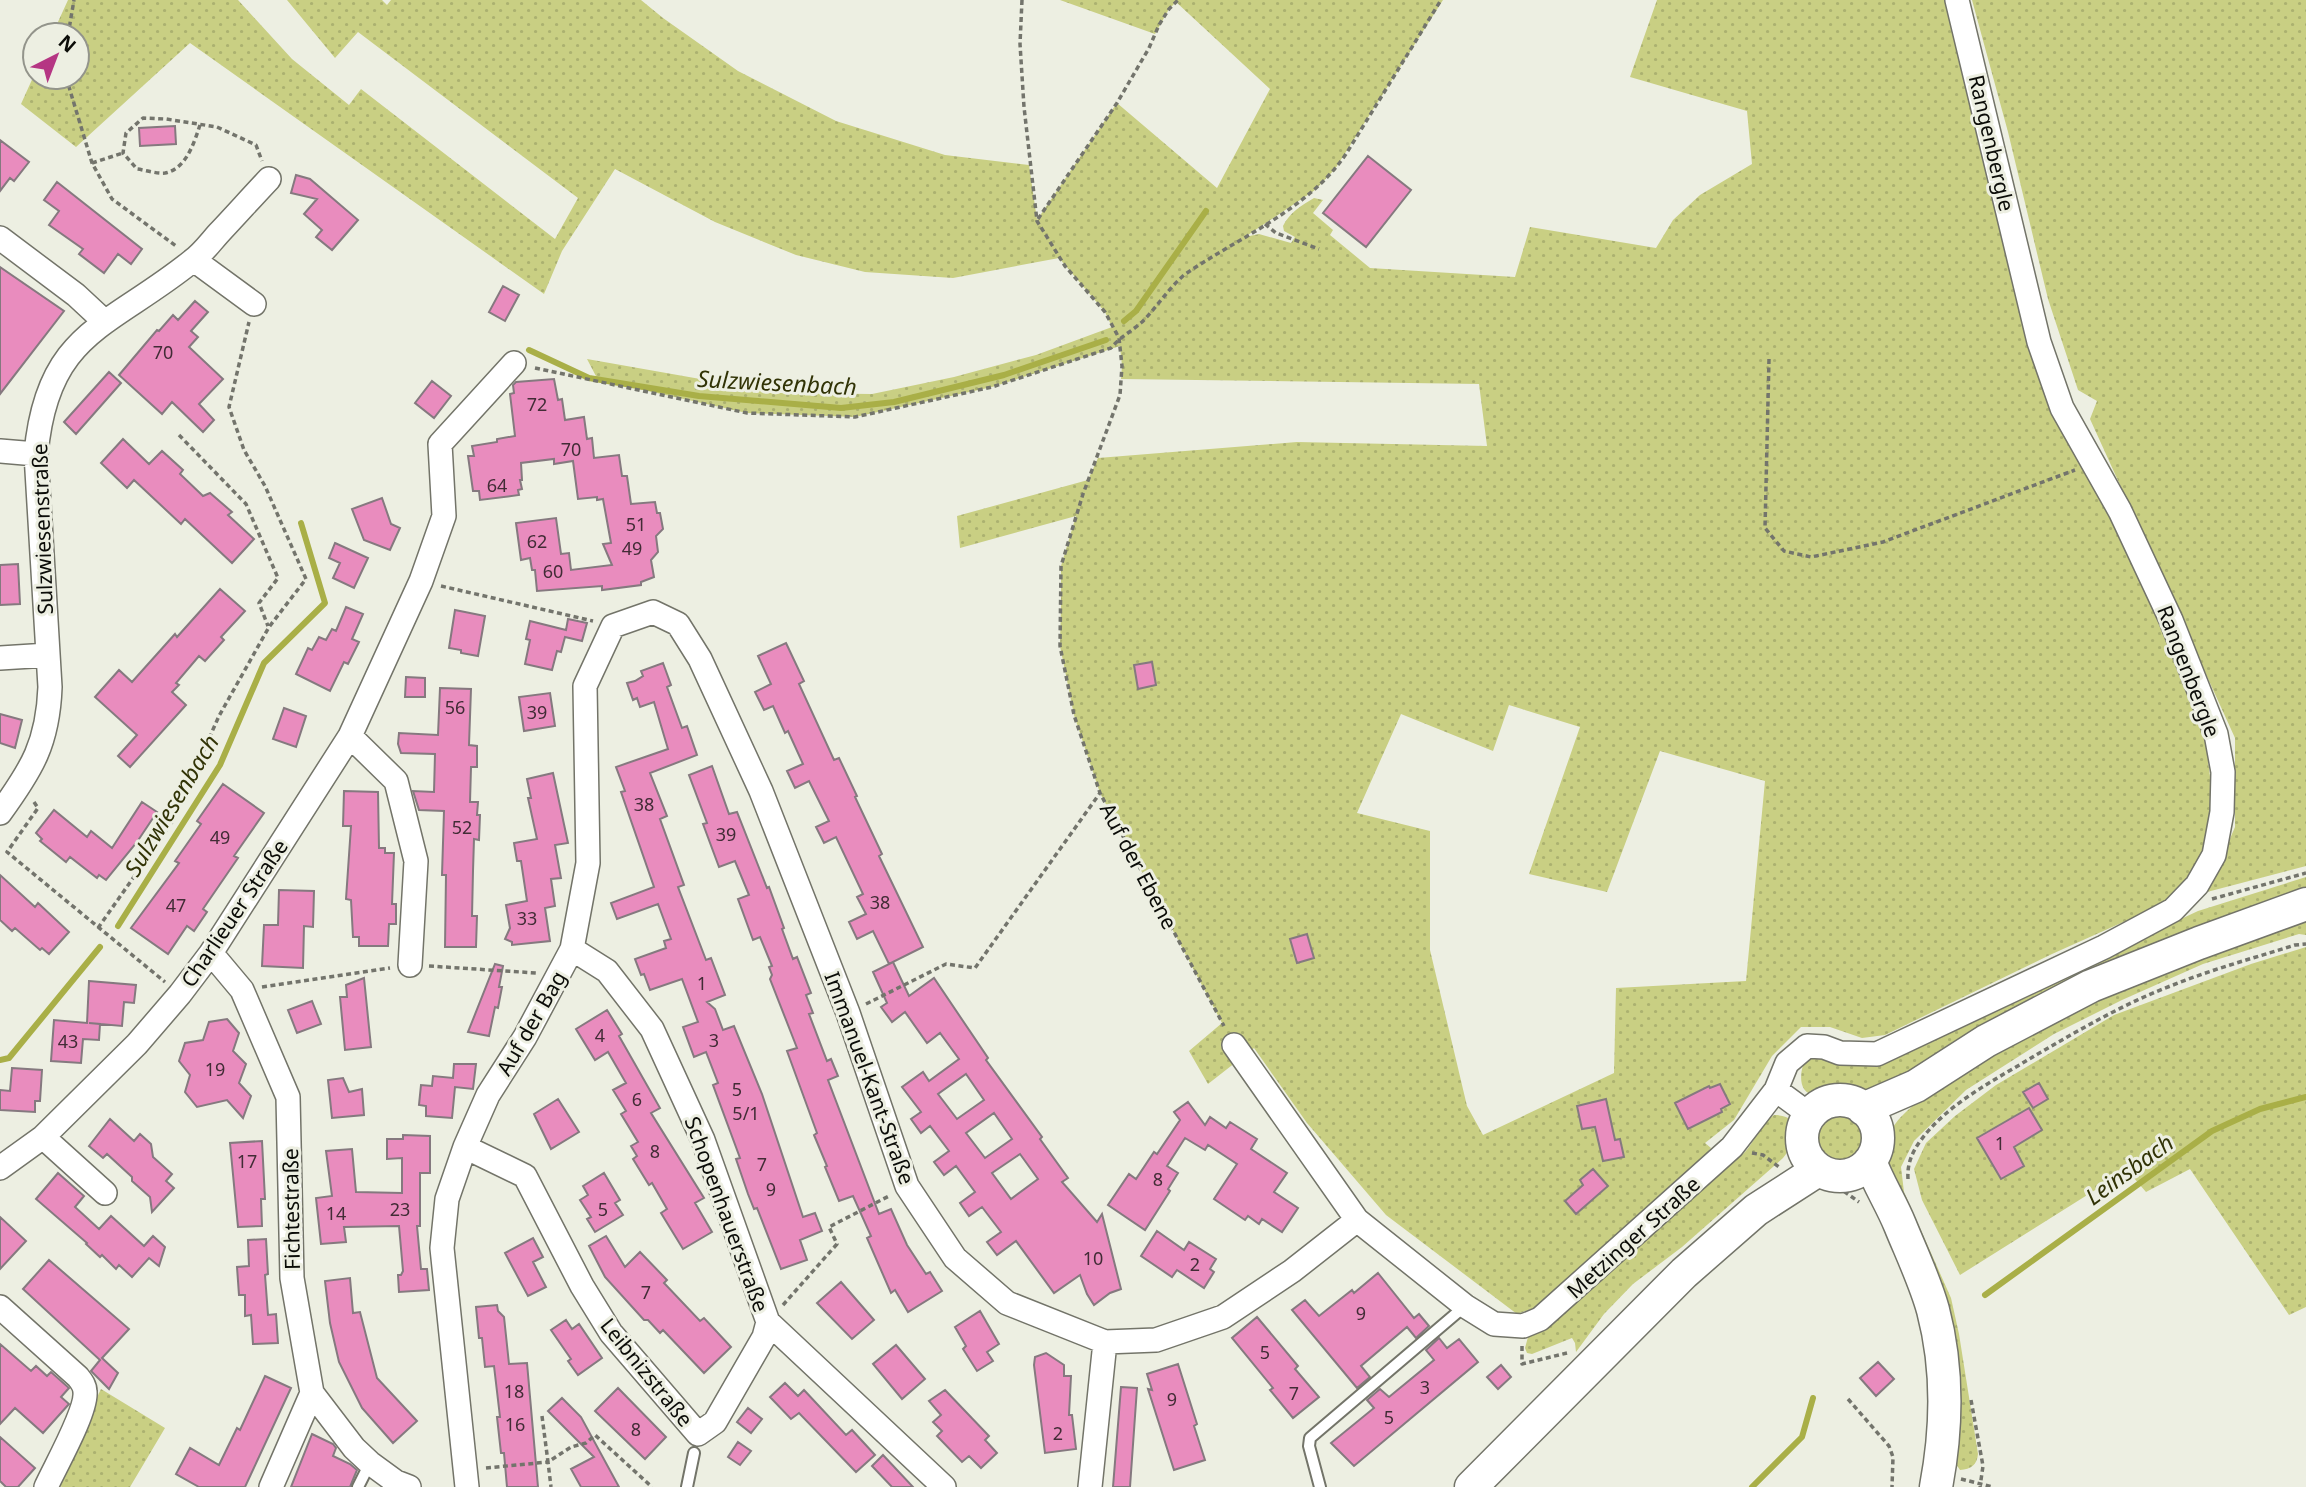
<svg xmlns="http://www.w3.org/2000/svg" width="2306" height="1487" font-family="'Noto Sans',sans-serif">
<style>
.grass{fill:url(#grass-dots);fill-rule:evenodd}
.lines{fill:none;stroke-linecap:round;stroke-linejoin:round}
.stream{stroke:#a9af47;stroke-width:6}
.building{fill:#e98cbe;stroke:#85797f;stroke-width:2;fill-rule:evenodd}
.lane-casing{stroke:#737469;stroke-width:14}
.street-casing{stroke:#737469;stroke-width:26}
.secondary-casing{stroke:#737469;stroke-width:35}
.path{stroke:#73746c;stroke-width:3.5;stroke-dasharray:5 3.5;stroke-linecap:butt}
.lane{stroke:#fff;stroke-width:10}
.street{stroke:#fff;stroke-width:23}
.secondary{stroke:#fff;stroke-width:32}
.labels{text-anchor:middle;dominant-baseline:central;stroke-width:6;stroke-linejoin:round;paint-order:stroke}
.number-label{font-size:18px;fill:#422c36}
.street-label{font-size:21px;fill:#0b0c08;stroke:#edefe2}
.water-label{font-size:23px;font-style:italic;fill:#313306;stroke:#edefe2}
</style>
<defs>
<pattern id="grass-dots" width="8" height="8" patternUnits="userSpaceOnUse" patternTransform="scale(1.75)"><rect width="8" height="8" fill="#c9cf83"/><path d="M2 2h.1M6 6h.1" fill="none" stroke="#abb170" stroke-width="1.8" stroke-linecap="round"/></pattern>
</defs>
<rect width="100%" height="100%" fill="#edefe2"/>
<path class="grass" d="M68 0H238L292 59 349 105 361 89 555 239 578 198 358 32 335 58 287 0H382L387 5 391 0H641L663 18 738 71 836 121 945 155 1029 165 1037 220 1117 103 1217 188 1270 89 1176 2 1169 9 1155 34 1060 0H1443L1335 169 1315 190 1245 237 1259 234 1291 243 1295 237 1284 231 1283 226C1289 213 1302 205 1314 198L1323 200 1313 213 1333 230 1330 235 1370 268 1515 277 1530 227 1656 248 1673 220 1700 195 1752 164 1747 111 1630 77 1657 0H1951L2050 401 2111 516 2179 668 2205 734 2212 794 2204 856 2168 902 2052 954 1885 1035 1862 1038 1830 1027H1801L1772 1056 1734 1120 1705 1143 1711 1148 1707 1153 1537 1307 1517 1314 1386 1215 1307 1123 1254 1048 1208 1084 1189 1051 1222 1023 1100 793 1074 715 1060 646 1061 606V566L1076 516 960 548 957 516 1088 480 1098 458 1297 442 1487 446 1479 384 1121 379 1122 366 1120 346 992 387 855 417 747 413 598 380 587 359 779 393 872 394 954 377 1036 355 1112 327 1105 312 1059 258 953 278 865 272 796 255 715 222 615 169 562 251 544 294 190 43 76 147 21 104 35 73V77H77V35H52ZM1509 705 1580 727 1529 874 1607 892 1660 751 1765 781 1746 981 1616 988 1614 1073 1483 1135 1467 1106 1430 950V831L1357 813 1401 714 1493 751Z
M1972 0H2306V866L2207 892 2235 827V738L2090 419 2097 401 2078 390 2048 299 2008 132Z
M2306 877V894L1860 1095C1853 1094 1846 1091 1838 1092 1831 1092 1824 1096 1816 1095 1798 1095 1799 1072 1805 1061 1817 1055 1825 1057 1837 1061L2134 941 2198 911Z
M2306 915V935L2299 934 2203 964 2122 1000 2054 1034 1966 1090 1914 1141 1901 1167 1904 1192 1951 1298 1959 1334 1978 1454C1977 1465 1971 1469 1960 1470L1952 1458 1883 1154C1887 1131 1897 1119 1915 1104L2040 1028 2109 991Z
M2306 947V1307L2289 1315 2190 1169 2146 1192 2127 1170 1960 1275 1922 1200 1914 1169 1926 1143 1955 1116 1996 1085 2114 1015 2251 964Z
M1774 1115C1805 1115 1796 1142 1783 1158L1682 1247 1633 1284 1604 1314 1576 1352 1575 1343 1572 1338 1532 1354 1527 1353 1525 1348 1528 1337 1606 1274 1728 1163C1754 1154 1753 1130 1774 1115Z
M1817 1139a23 23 0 1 1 46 0a23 23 0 1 1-46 0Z
M101 1389 165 1428 130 1487H62L55 1484Z"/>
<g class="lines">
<path class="stream" d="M1124 321 1136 311 1206 211
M529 350 589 378 699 396 841 408 894 402 1004 375 1106 340
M118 926 220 765 264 663 325 603 301 523
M0 1060 9 1058 100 947
M1985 1295 2212 1131 2260 1109 2306 1097
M1752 1487 1802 1437 1813 1398"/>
</g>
<path class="building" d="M175 126 176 144 140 146 139 128Z
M0 140 29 162 14 181 10 178 0 191Z
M1368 156 1411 190 1366 247 1323 213Z
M296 175 310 179 358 220 332 250 316 237 322 230 304 214 317 199 291 193Z
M57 182 142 249 131 264 118 254 104 273 79 254 83 249 49 225 59 211 44 200Z
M0 267 64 311 0 394Z
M503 286 519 295 505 321 489 312Z
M195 301 208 312 191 331 198 337 189 347 223 379 199 404 214 420 203 432 172 402 162 414 119 375 157 330 159 331 173 315 178 320Z
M109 372 121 383 76 434 64 422Z
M554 379 558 400 562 399 565 420 584 417 587 439 592 438 594 458 619 455 622 476H627L631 504 655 502 657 513H660L663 529 656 536 658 552 651 560 654 577 641 582V585L602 590V586L537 591 535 570H532L530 558 521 560 516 523 556 518 561 554 569 553 571 570 612 565 603 544 611 543 603 499 597 500V497L578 499 573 461 554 464V459L521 463 522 480H520L522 489 518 490 519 495 480 500 479 491H473L468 456H474L472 446 497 442V439L515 436 510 394 514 393 513 385 516 382Z
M432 381 451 396 434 418 415 403Z
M123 439 149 464 162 451 183 470 180 474 203 496 210 493 232 512 228 515 254 539 232 563 185 519 181 524 134 480 127 488 101 463Z
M382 498 391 524 400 528 390 550 364 540 352 509Z
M335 543 368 558 354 588 333 578 340 563 329 558Z
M18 564 20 604 0 605V565Z
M220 589 245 611 221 637 224 640 205 661 199 656 176 683 179 685 172 692 186 705 130 767 118 756 137 735 95 697 119 670 132 682 175 634 177 637Z
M346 607 363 614 352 639 359 642 348 664 344 662 330 691 296 674 308 648 312 650 319 637 326 640 332 629 336 631Z
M455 610 485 616 478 656 461 653V650L449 648Z
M568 619 587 623 582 641 565 637 561 652 557 651 552 670 525 664 530 640 526 639 530 621 566 630Z
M786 643 804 681 799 684 834 760 839 758 857 796 855 797 882 854 879 856 923 947 889 964 873 931 857 939 849 922 866 914 857 897 863 894 836 837 824 843 816 827 829 821 809 781 795 788 787 771 803 764 788 731 785 733 773 706 764 710 755 692 771 684 758 656Z
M1152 662 1156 685 1138 689 1134 665Z
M663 663 671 685 667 687 682 728 687 726 697 755 650 773 667 816 660 819 684 885 678 887 706 960 711 958 725 995 707 1002 715 1009 723 1030 734 1026 762 1094 803 1217 815 1213 822 1231 800 1240 807 1260 781 1269 757 1208 754 1209 748 1194 736 1159 740 1158 713 1085 718 1083 706 1052 694 1057 683 1027 698 1022 682 979 650 990 644 974 641 975 635 959 666 948 664 941 671 939 658 904 617 919 611 903 654 887 621 792 625 791 616 767 668 749 654 702 640 707 637 698 633 700 627 683 635 681 643 676 641 671Z
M406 677 425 678V697H405Z
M440 688 471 689 469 745 477 746V767H471L470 802H478L477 815H480L479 840 474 839 473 871 472 916H477L476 947H445L446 875H442L444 811 419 810 413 791 434 792 435 754 401 753 398 744 399 733 438 735Z
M550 693 555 726 524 731 519 697Z
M284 708 306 716 296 747 273 739Z
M0 714 22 720 15 748 0 743Z
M712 766 729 814 737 812 767 888 769 887 784 928 782 929 793 959 797 957 811 993 806 995 813 1013 809 1014 827 1061 831 1059 838 1076 828 1080 879 1214 891 1209 907 1245 926 1274 930 1272 942 1291 908 1312 895 1290 891 1293 867 1238 871 1236 853 1196 839 1201 825 1167 827 1166 814 1135 817 1133 787 1051 797 1048 770 979 772 975 769 967 772 966 760 937 753 940 738 899 749 895 735 861 719 867 703 824 707 823 689 775Z
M553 773 568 843 555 845 561 878 551 879 555 906 545 908 550 941 512 945V942L505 939 510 928 506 905 527 901 521 861H517L514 843 537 839 528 798H531L527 779Z
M223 784 264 813 234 856 238 858 203 909 207 912 194 931 187 926 168 954 131 928 179 863 175 861 201 824 197 821Z
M344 791 378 792 379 848H385V853H394L392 904H396V924H389L388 946H359V937H353L351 900 346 899 351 826H343Z
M142 802 157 812 137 842 106 880 99 875 97 878 70 857 66 862 40 841 42 839 36 833 54 810 87 837 91 831 112 848Z
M0 875 35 907 38 903 69 932 49 954 42 948 40 950 15 928 12 931 0 920Z
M279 890 314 891 313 927 304 926 303 968 262 966 264 925H278Z
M1307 934 1314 958 1297 963 1290 939Z
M893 962 909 996 934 978 988 1058 986 1060 1042 1137 1040 1139 1068 1178 1062 1182 1097 1222 1102 1214 1121 1289 1110 1293 1094 1305 1087 1294 1080 1275 1054 1293 1016 1241 997 1255 987 1242 1001 1232 982 1207 969 1216 960 1203 975 1192 956 1166 944 1175 934 1162 949 1151 930 1126 921 1133 911 1119 921 1112 902 1087 923 1072 929 1081 959 1059 940 1033 927 1043 905 1012 892 1022 881 1007 887 1003 873 972ZM966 1074 984 1100 957 1119 938 1094ZM994 1113 1012 1139 985 1158 966 1133ZM1020 1154 1038 1179 1011 1199 992 1173Z
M495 964 503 966 499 987H502L498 1008 495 1007 489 1036 468 1032Z
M364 978 371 1047 345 1050 340 997H347L346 985Z
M89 981 136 985 134 1003 124 1002 122 1026 89 1023 100 1024 99 1040 83 1039 81 1063 51 1061 54 1020 87 1023Z
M312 1001 321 1024 297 1033 288 1010Z
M607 1010 622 1034 619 1036 660 1108 651 1113 704 1198 695 1203 712 1232 683 1249 661 1213 667 1209 652 1183 649 1185 633 1159 637 1156 631 1146 638 1142 621 1114 626 1111 613 1090 626 1083 608 1052 595 1060 576 1029Z
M227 1019 239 1033 233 1051 246 1064 239 1083 251 1096 243 1118 227 1100 197 1107 185 1092 190 1075 179 1061 185 1043 203 1040 209 1022Z
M454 1064H476L473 1089 455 1087 452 1118 426 1116V1106L419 1105 421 1085 432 1086 433 1076 453 1078Z
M12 1068 42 1070 40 1101H35V1112L0 1110V1090L10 1091Z
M343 1078 349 1092 362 1089 364 1115 332 1118 328 1080Z
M2039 1083 2048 1099 2033 1108 2023 1092Z
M1720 1084 1730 1104 1721 1109 1722 1112 1688 1129 1675 1103 1709 1086 1710 1088Z
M558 1099 579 1132 551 1149 534 1114Z
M1606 1099 1615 1140 1620 1139 1624 1157 1603 1161 1595 1127 1582 1129 1577 1106Z
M1188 1102 1205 1125 1210 1117 1226 1128 1230 1122 1257 1139 1251 1149 1287 1173 1274 1192 1298 1208 1282 1232 1262 1219 1259 1224 1248 1216 1245 1220 1214 1199 1237 1164 1208 1145 1205 1150 1185 1138 1167 1166 1178 1173 1168 1189 1170 1191 1145 1230 1108 1205 1129 1174 1136 1179 1154 1152 1157 1154 1180 1120 1174 1112Z
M2029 1108 2042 1130 2014 1147 2024 1166 2001 1179 1977 1138Z
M110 1119 134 1141 140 1134 151 1144 153 1157 172 1174 166 1181 174 1188 152 1212 150 1197 132 1181V1177L107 1154 103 1158 89 1146Z
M403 1135 430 1136V1173H420V1226H417L421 1269H427L429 1290 399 1292 398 1275H401L403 1271 399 1226 344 1227 346 1242 321 1244 316 1198 332 1196 326 1151 352 1149 356 1192 402 1193V1158L387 1159V1139H403Z
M262 1141 265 1199H261L262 1226 238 1227 230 1143Z
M1593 1169 1608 1186 1576 1214 1565 1201 1583 1185 1580 1180Z
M58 1173 84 1196 75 1207 99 1229 111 1216 144 1246 153 1236 165 1247 159 1266 149 1258 132 1277 119 1265 116 1269 102 1255 100 1257 86 1244 87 1243 36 1199Z
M604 1173 620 1200 615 1203 623 1215 595 1232 587 1219 591 1217 580 1200 588 1195 583 1186Z
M0 1217 26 1241 0 1269Z
M1157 1231 1184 1250 1189 1242 1216 1259 1210 1269 1214 1272 1204 1288 1177 1270 1172 1277 1141 1256Z
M606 1236 625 1267 640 1252 667 1280 664 1283 700 1321 704 1318 731 1347 704 1373 663 1330 660 1333 648 1320H644L605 1277 589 1246Z
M533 1238 543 1257 533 1262 546 1287 528 1296 505 1253Z
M266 1239 268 1274 265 1275 268 1315 276 1314 278 1343 253 1344 251 1315 245 1316V1295H239L237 1267 249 1266 248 1240Z
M49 1260 129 1329 102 1358 118 1373 109 1389 91 1371 100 1360 23 1289Z
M1378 1273 1414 1318 1419 1314 1429 1326 1416 1338 1407 1327 1361 1366 1370 1377 1357 1388 1292 1310 1305 1300 1319 1316 1352 1290 1354 1293Z
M350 1278 353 1313 360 1312 377 1378 417 1421 393 1443 362 1408 339 1362 330 1323 325 1281Z
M841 1282 874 1320 852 1339 817 1303Z
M497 1305 498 1311 504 1317 509 1364 527 1363 538 1487H507L504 1453H501L497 1417H500L494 1366 485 1367 482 1338H479L476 1307Z
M980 1311 999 1344 987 1352 993 1361 977 1371 963 1349 966 1346 955 1327Z
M1257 1317 1298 1366 1295 1369 1319 1397 1293 1418 1270 1390 1273 1388 1232 1338Z
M566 1320 572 1329 579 1324 602 1358 578 1375 568 1361 571 1359 551 1330Z
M1439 1338 1447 1348 1459 1339 1478 1362 1354 1466 1331 1443 1374 1408 1367 1400 1380 1389 1389 1397 1434 1360 1426 1350Z
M0 1344 31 1371 36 1366 47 1376 51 1372 69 1388 61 1397 69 1404 43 1433 15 1408 0 1424Z
M896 1345 925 1379 902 1399 873 1364Z
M1046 1353 1064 1365V1376H1071L1069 1415H1072L1076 1449 1045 1453 1034 1365 1035 1357Z
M1878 1362 1894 1379 1876 1396 1860 1378Z
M1178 1364 1197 1424 1194 1426 1205 1460 1174 1470 1148 1389 1152 1390 1147 1374Z
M1501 1365 1511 1377 1498 1389 1487 1377Z
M265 1376 291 1388 245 1487H199L176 1474 190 1448 219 1465 237 1428 240 1430Z
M785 1383 798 1396 804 1390 846 1435 852 1430 875 1455 856 1472 799 1413 791 1419 770 1397Z
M1121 1387 1137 1388 1130 1487H1113Z
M618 1388 666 1437 645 1459 595 1411Z
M945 1390 989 1436 985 1440 997 1453 981 1468 969 1456 962 1462 937 1436 942 1431 933 1422 941 1415 929 1401Z
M562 1398 581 1417 619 1487H581L571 1469 594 1457 548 1411Z
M748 1408 762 1419 751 1433 737 1422Z
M312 1434 333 1444 336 1448 333 1456 350 1464 357 1470 350 1487H291Z
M0 1437 35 1468 18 1487H6L0 1481Z
M738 1442 751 1451 740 1465 728 1457Z
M883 1455 913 1487H892L872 1466Z"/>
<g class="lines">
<g class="lane-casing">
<path id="lane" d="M358 1487 370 1463
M687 1487 694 1453
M1320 1487 1309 1446 1310 1438 1465 1306"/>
</g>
<g class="street-casing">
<path id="street" d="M0 238 76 295 105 322
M194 260 254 304
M0 451 36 454
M0 658 48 655
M350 736 396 781 416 861 410 965
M0 813C32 769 48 743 50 687L36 454C47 331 109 328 192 261 202 254 210 243 218 234 235 216 252 197 269 179
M572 949 607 971 652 1029 703 1140 768 1322 944 1487
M211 953 242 990 288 1097 292 1278 312 1393 354 1448 370 1463 396 1482 409 1487
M1234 1045 1357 1220 1465 1306 1494 1324 1523 1326 1540 1319 1732 1147 1776 1090 1787 1063 1807 1046 1824 1047 1840 1053 1877 1054 2104 947 2173 910 2197 885 2214 855 2222 812 2223 772 2216 734 2171 620 2120 511 2062 408 2039 342 1957 0
M1776 1090 1810 1115
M43 1137 105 1193
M465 1147 525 1176 582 1286 611 1333 698 1434 715 1422 764 1337 768 1322
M0 1168 43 1137 137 1044 180 994 211 953 350 736 421 581 444 516 440 444 514 363
M0 1307 78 1377C82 1382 85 1386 85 1392 87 1411 55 1467 46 1487
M271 1487 312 1393
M467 1487 442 1248 447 1199 465 1147 488 1095 525 1037 572 949 588 863 585 686 613 626 653 612 678 624 700 659 761 791 848 1013 907 1186 955 1258 1007 1303 1105 1342 1156 1340 1223 1317 1292 1271 1357 1220
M1090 1487 1105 1342"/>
</g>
<g class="secondary-casing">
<path id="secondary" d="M1802 1138a38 38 0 1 1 76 0a38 38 0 1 1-76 0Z
M1863 1109 1916 1086 1986 1041 2091 986 2199 943 2306 904
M1870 1161C1878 1183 1891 1203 1900 1225 1911 1252 1925 1281 1933 1310 1948 1367 1947 1429 1936 1487
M1471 1487 1684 1273 1756 1210 1818 1170"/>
</g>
<path class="path" d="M1022 0 1020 44 1024 107 1037 221 1065 266 1105 312 1119 338 1122 366 1120 395 1083 494 1061 566 1060 646 1074 715 1100 793 1224 1026
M68 35 74 0
M69 77V87L92 163 112 199 176 246
M200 125C194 143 186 169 165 173 157 174 145 170 137 169L123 153 126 133 143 118 166 119 217 127 256 145 262 161
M92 163 123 153
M1038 219 1117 103 1149 48 1159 25 1169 9 1178 0
M1265 224 1276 233 1319 249
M1769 359 1765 528 1784 551 1811 557 1883 542 2075 470
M535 368 747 413 855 417 992 387 1111 348C1120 337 1132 331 1142 322 1157 307 1168 289 1184 275 1239 237 1308 210 1346 154L1441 0
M179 435 246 504 278 578 259 603 268 626
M441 586 593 621
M34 802 38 808 7 852 165 982
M2212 899 2306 873
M98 928 171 824 219 716 269 627 306 579 265 486 244 450 229 407 249 322
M429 966 536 973
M262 987 390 968
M866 1004 946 964 975 968 1100 793
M1752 1153 1763 1155 1779 1167
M1908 1179C1907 1164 1912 1152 1921 1140 1949 1102 1997 1079 2036 1055 2081 1029 2125 1003 2173 985 2213 969 2254 958 2295 945L2306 944
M1836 1189 1842 1190 1859 1202
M783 1305 837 1244 829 1227 889 1196
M1522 1346V1364L1567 1353
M1848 1399 1889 1446 1893 1457 1892 1487
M1971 1400 1983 1466 1980 1487
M542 1416 548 1462 571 1447 586 1443 595 1435 652 1487
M486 1468 548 1462 551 1487
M1961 1479 1993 1487"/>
<use href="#lane" class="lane"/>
<use href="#street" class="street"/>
<use href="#secondary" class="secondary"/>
</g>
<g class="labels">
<g class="number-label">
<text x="163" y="352">70</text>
<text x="537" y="404">72</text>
<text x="571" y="449">70</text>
<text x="497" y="485">64</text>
<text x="636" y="524">51</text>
<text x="537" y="541">62</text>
<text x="632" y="548">49</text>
<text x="553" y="571">60</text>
<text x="455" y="707">56</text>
<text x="537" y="712">39</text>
<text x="644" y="804">38</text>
<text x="462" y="827">52</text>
<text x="726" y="834">39</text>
<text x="220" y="837">49</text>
<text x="880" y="902">38</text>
<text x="176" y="905">47</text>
<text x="527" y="918">33</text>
<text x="702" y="983">1</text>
<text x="600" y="1035">4</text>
<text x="714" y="1040">3</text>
<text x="68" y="1041">43</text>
<text x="215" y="1069">19</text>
<text x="737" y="1089">5</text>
<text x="637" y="1099">6</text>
<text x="746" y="1113">5/1</text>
<text x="2000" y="1143">1</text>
<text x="655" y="1151">8</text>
<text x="247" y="1161">17</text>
<text x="762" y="1164">7</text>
<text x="1158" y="1179">8</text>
<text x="771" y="1189">9</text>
<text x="400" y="1209">23</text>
<text x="603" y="1209">5</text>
<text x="336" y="1213">14</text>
<text x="1093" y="1258">10</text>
<text x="1195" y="1264">2</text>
<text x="646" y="1292">7</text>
<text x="1361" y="1313">9</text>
<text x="1265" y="1352">5</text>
<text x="1425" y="1387">3</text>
<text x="514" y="1391">18</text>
<text x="1294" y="1393">7</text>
<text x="1172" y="1399">9</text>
<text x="1389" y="1417">5</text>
<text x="515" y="1424">16</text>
<text x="636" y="1429">8</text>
<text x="1058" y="1433">2</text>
</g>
<g class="street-label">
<text transform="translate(1992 143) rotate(77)">Rangenbergle</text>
<text transform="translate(42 529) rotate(-92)">Sulzwiesenstraße</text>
<text transform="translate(2189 671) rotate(69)">Rangenbergle</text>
<text transform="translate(1139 866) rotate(62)">Auf der Ebene</text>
<text transform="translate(234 913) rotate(-56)">Charlieuer Straße</text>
<text transform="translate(531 1023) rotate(-60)">Auf der Bag</text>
<text transform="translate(870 1078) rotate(70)">Immanuel-Kant-Straße</text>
<text transform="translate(291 1209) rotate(-91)">Fichtestraße</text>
<text transform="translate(727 1214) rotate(70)">Schopenhauerstraße</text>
<text transform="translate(1633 1237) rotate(-42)">Metzinger Straße</text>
<text transform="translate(647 1372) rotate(51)">Leibnizstraße</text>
</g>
<g class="water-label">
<text transform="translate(777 382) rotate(3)">Sulzwiesenbach</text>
<text transform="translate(171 805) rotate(-59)">Sulzwiesenbach</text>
<text transform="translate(2129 1169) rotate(-36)">Leinsbach</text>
</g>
</g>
<g transform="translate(56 56) rotate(42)"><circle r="33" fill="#edefe2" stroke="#93948b" stroke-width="2"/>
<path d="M0-5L12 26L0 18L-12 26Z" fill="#b53683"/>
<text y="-10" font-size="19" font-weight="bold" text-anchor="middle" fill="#0b0c08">N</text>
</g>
</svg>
